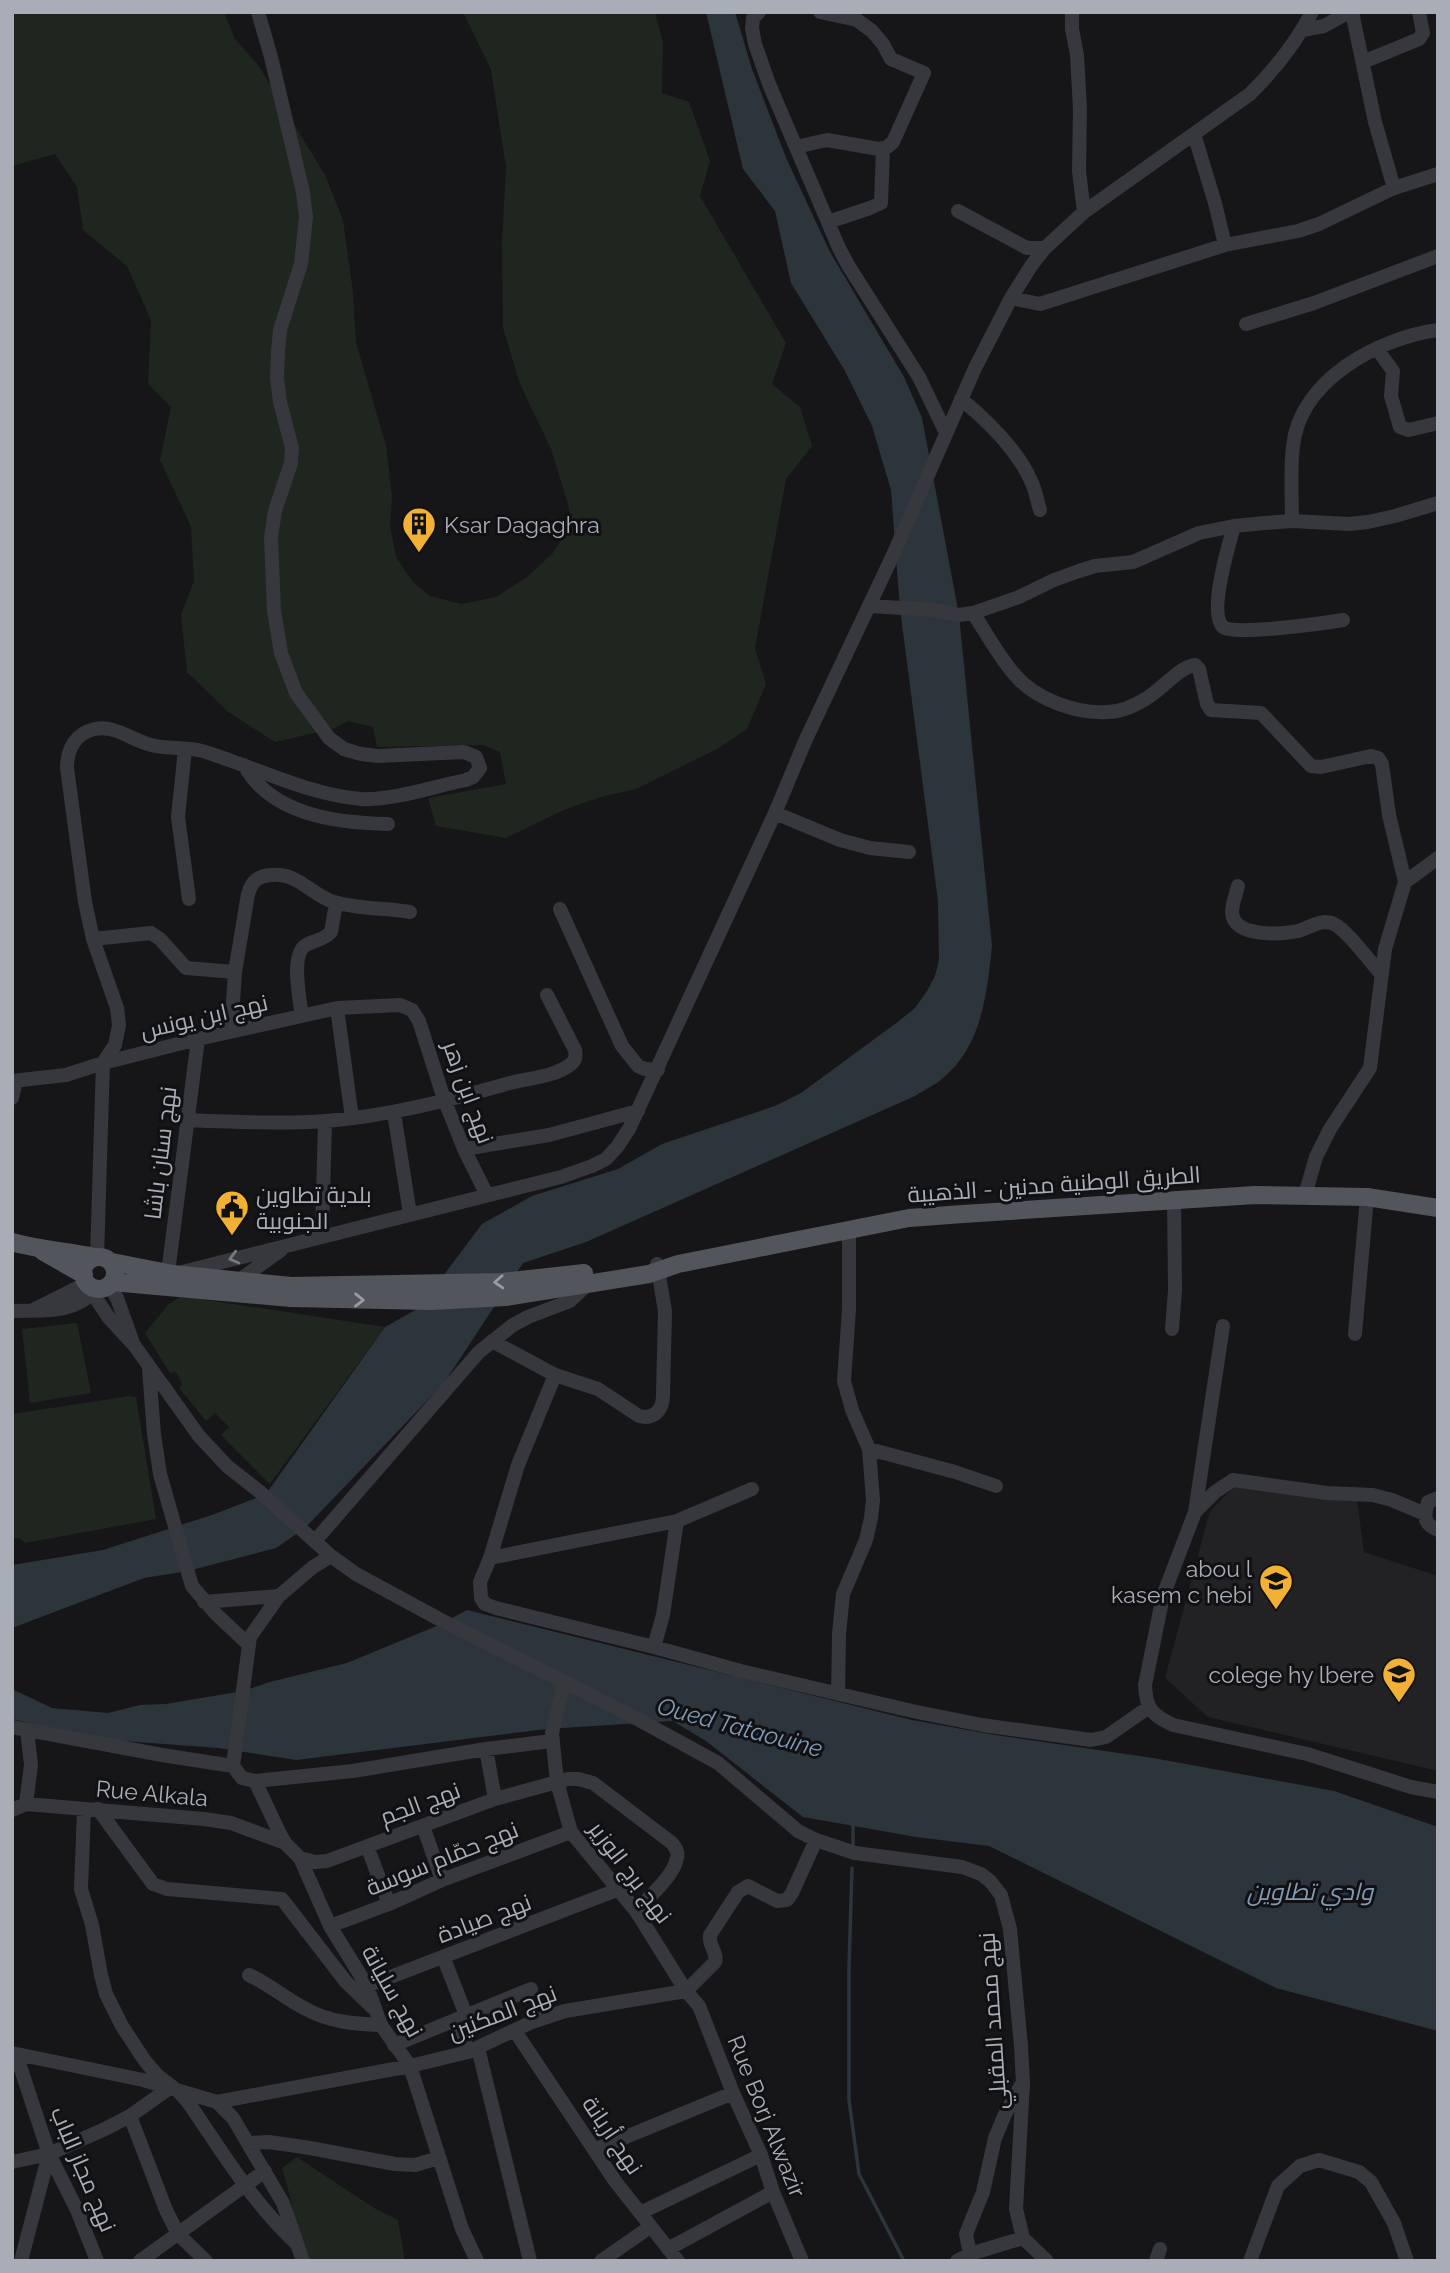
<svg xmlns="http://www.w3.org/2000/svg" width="1450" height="2273" font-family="Raleway,Cairo,sans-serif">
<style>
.built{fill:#222225}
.green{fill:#1e261f}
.water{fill:#2c353c}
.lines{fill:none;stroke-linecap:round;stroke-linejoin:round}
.stream{stroke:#2c353c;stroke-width:3.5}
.minor{stroke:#37383d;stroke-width:14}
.major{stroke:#53555c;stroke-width:18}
.oneway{stroke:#757881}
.oneway2{stroke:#979ba6}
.labels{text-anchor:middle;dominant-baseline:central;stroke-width:6;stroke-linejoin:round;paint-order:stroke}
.poi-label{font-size:23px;fill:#a8adb8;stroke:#111113;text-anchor:start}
.street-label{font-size:23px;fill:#a8adb8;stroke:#111113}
.water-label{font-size:24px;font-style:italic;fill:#7f9bb3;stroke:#111113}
</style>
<rect width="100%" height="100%" fill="#161618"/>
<path class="built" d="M1236 1485 1357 1500 1364 1552 1438 1576V1771L1208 1717 1165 1678 1210 1511Z"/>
<path class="green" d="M12 12H224L235 39 258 65 325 175 343 220 353 292 356 342 386 446 392 496 390 526 396 557 413 582 430 596 461 604 496 597 527 577 552 554 572 525 568 504 551 449 520 384 503 328 502 242 506 167 491 70 463 12H655L663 42 662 93 689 102 710 161 700 196 786 343 772 384 800 407 812 446 786 479 755 648 766 684 747 729 719 748 636 789 601 797 566 809 506 838 436 826 428 798 506 784 500 752 483 745 377 747 373 727 348 721 335 728 275 742 227 711 187 672 181 615 194 581 191 527 160 460 171 407 148 384 151 320 127 266 83 230 77 187 55 154 12 166Z
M181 1296 385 1327 270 1484 221 1435 229 1427 215 1413 206 1421 180 1389 182 1383 176 1372 170 1373 145 1333 168 1305Z
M77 1323 91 1393 30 1403 22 1329Z
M130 1396 136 1397 156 1519 25 1543 20 1538 12 1539V1414Z
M297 2157 374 2208 398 2220 405 2261H308C296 2233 292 2198 282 2168Z"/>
<path class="water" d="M706 12H735L752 69 787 160 830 252 904 377 922 418 959 615 992 946C987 993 982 1046 943 1078 935 1085 924 1090 915 1096L586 1242 523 1263 444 1383 305 1528 276 1548 188 1571 144 1578 12 1628V1565L103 1550 212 1515 266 1494 385 1327 419 1308 482 1224 532 1196 618 1169 662 1144 775 1106 801 1093 899 1021 915 1008 927 991 935 976 939 960 938 901 900 609 891 490 872 426 845 371 791 283 775 211 743 169Z
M467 1610 912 1720 995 1735 1153 1758 1334 1791 1438 1827V2031L1276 1988 989 1846 916 1837 803 1817 706 1741 673 1721 546 1729 296 1760 218 1748 97 1739 12 1719V1689L52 1708 108 1713 140 1705 166 1704 243 1691 270 1682 347 1663 439 1625Z"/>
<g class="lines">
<path class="stream" d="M853 1847V1820
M852 1868 849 1967V2100L859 2174 904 2261"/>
<path class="minor" d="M759 12 753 18 752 28 755 44 769 84 839 248 848 265 919 377 946 433
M1072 12V29L1077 55 1080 109 1079 171 1084 212
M1352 12 1375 122 1394 188
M1303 30 1324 26 1349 12
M1363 62 1419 39 1423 33 1419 12
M1194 134 1215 203 1225 245
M796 147 827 140 879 149 887 147 893 142 924 73 891 59 883 44 872 31 857 20 820 12
M958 211 1027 248H1045
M828 222 870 208 881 203 883 148
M1011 298 1040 304 1225 245 1298 231 1319 224 1394 188 1438 174
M1246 324 1314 303 1438 256
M1377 349 1393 371 1391 396 1400 427 1409 430 1438 423
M961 399C989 422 1018 450 1032 483 1036 492 1037 501 1040 510
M1292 521C1292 496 1290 470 1293 446 1300 380 1378 338 1438 330
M1234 526C1229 544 1208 613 1223 627 1234 636 1325 623 1343 620
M870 606 932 610 959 615 973 613 1019 597 1054 580 1079 571 1095 566 1133 562 1199 533 1234 526 1265 523 1292 521 1349 524 1368 522 1395 516 1438 503
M973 613C987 634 999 657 1015 675 1035 699 1076 714 1107 712 1120 712 1136 705 1147 698 1161 690 1179 667 1195 665L1199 669 1207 704 1211 710 1261 713 1311 766 1321 767 1371 756 1378 758 1382 764 1389 815 1405 882
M185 749 178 817 189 899
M244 765C271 815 337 823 388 824
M775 813 840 840 870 848 909 852
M1238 886C1236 894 1232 904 1232 912 1232 937 1281 935 1298 931 1309 928 1322 918 1334 924 1347 930 1371 963 1382 975
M560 909 622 1046 638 1066 645 1069 658 1070
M93 939 151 933 160 939 186 968 235 972
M337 1008 352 1118
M302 1016C300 1001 290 954 306 945 315 940 324 940 331 932L336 903
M231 1032 235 972 248 894C252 881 258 876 271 875 298 872 311 895 334 902 358 909 386 908 410 912
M12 1081 66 1075 103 1063 198 1039 337 1008 400 1005 412 1010 419 1021 444 1099 464 1149 487 1195
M12 1098 16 1081
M394 1113 410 1214
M187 1120C233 1122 280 1124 326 1121 388 1116 450 1100 510 1083 529 1078 555 1077 571 1064 576 1060 576 1056 575 1050L547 995
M464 1149 549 1135 638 1111
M1305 1195 1316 1157 1330 1129 1370 1068 1385 949 1405 882 1438 858
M322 1235 325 1121
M97 1257 103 1063 115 1045 119 1025 117 1008 93 939 85 902 67 768C67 750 75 733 95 729 115 725 132 740 151 745 166 749 183 747 198 750 208 752 219 757 229 760 272 775 315 795 361 799 392 801 435 786 466 780L473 777 480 768 476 757 464 752 378 756 361 754 344 749 329 738 296 693 281 653 274 611 271 537 275 511 291 463 292 448 280 402 277 378 278 352 280 330 301 264 306 217 303 192 271 57 258 12
M168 1273 198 1039
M178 1273 561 1177 592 1166 606 1159 617 1147 629 1129 775 813 806 739 893 555 975 368 1011 298 1031 266 1045 248 1084 212 1250 94C1275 69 1296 43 1312 12
M238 1281 281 1250
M91 1286 93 1294 109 1318 134 1345 199 1436 227 1466 260 1492 331 1556 356 1574 439 1619 632 1716 718 1763 798 1831 816 1840 855 1853 962 1867 981 1874 990 1881 1001 1895 1010 1929 1021 2046 1023 2083 1016 2209 1023 2238 1047 2261
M109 1286 117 1298 132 1340
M33 1310 87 1283
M12 1311C49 1310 69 1315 99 1289
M1223 1326 1195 1512 1163 1596 1145 1685C1146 1709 1152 1715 1173 1725L1307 1754 1411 1787 1438 1792
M1172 1329 1175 1290 1174 1199
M1355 1334 1367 1197
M492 1341 555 1375 598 1389 639 1416C655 1420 663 1409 663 1395L665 1311 657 1264
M149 1369 154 1434 160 1474 192 1586 216 1614 248 1644
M555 1375 518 1465 490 1558 480 1582 481 1598 485 1604 496 1608 654 1647 741 1671 912 1711 982 1725 1091 1740 1106 1737 1149 1707
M869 1449 955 1472 996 1486
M1438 1498 1428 1502C1424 1516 1423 1524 1438 1530
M1195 1512 1215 1492 1233 1480 1327 1493 1373 1495 1392 1500 1425 1514
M315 1541 479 1352 513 1325 528 1317 570 1301 588 1284
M490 1558 677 1521
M204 1602 279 1596
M654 1647 663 1615 677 1521 752 1489
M564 1683 552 1733 557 1782 571 1832 636 1911 686 1991 699 2006 733 2093 761 2155 773 2192 802 2261
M838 1694 839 1634 843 1594 866 1540 871 1518 873 1500 869 1449 852 1410 844 1381 849 1309V1229
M12 1727 162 1755 233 1766
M486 1749 495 1799
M233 1766 242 1778 255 1781 280 1834 285 1843 300 1858 330 1926 367 1986 381 2025 410 2066 462 2229 477 2261
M233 1766 250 1637 279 1596 313 1567 331 1556
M255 1781 353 1771 486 1749 552 1741
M26 1804 31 1765 27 1730
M98 1809 153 1884 167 1889 282 1899 346 1982 373 2008
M12 1810 26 1804 204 1819 231 1823 285 1843
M84 1810 81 1889 92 1925 101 1975 106 1994 122 2026 145 2061 157 2075 179 2092 188 2102C221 2150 252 2202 295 2242
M423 1826 442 1880
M367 1846 389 1904
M300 1858 315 1862 327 1861 495 1799 568 1779H578L593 1783 672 1843C675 1847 679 1852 677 1858 674 1876 648 1898 636 1911
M330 1926 389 1904 442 1880 571 1832
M444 1959 466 2015
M249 1975C269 1984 286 1999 306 2009 329 2022 355 2024 381 2025
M367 1986 617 1890
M686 1991 715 1962C718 1952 708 1946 710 1935L738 1892 748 1886 777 1901 787 1900 792 1893 816 1840
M457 2019 468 2052
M515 2031 615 2181 678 2261
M394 2045 531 1989
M478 2048 530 2261
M12 2053 143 2080 217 2102 410 2066 468 2052 532 2022 565 2011 686 1991
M16 2054 49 2154 77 2210 97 2261
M217 2102 233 2118 283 2203 303 2261
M130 2116 166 2210 178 2234 206 2261
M249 2143 269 2142 310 2148 395 2164 415 2165 439 2158
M594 2150 733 2093
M12 2162 49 2154 105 2129 130 2116 171 2087
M640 2213 761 2155
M668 2249 773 2192
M970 2254 966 2234 983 2192 995 2138 1005 2114 1022 2084
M21 2261 49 2154
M140 2261 265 2171
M601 2261 650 2227
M957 2261 970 2254 1023 2238
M1156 2261 1160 2249
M1250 2261 1278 2186 1300 2166 1319 2160 1359 2172 1371 2182 1394 2223 1407 2261"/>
<path class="major" d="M12 1242C39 1250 67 1251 94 1257
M42 1251 84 1275
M83 1273a16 16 0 1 1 32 0a16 16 0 1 1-32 0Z
M112 1262 173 1274 291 1286 502 1282 584 1273
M112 1282 291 1298 431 1301 506 1297 649 1274 678 1264 909 1218 963 1214 1255 1195 1367 1197 1438 1208"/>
</g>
<defs><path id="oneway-chevron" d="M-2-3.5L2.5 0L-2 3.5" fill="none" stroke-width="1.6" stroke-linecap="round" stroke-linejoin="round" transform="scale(1.75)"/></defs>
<use class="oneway" href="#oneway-chevron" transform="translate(234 1258) rotate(165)"/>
<g class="oneway2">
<use href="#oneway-chevron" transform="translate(499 1282) rotate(177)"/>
<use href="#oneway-chevron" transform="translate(359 1300) rotate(1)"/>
</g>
<defs>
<g id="building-pin" transform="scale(1.75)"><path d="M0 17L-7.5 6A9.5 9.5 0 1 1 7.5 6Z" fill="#f2b134" stroke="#111113"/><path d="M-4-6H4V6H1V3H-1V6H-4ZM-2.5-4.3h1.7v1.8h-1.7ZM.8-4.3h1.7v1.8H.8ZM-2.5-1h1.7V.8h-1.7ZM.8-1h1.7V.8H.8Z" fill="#111"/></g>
<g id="civic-pin" transform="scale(1.75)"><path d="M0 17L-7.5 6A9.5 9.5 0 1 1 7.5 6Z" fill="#f2b134" stroke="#111113"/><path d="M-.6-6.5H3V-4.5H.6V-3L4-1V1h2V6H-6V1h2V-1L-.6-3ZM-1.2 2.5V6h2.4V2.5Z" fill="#111"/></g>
<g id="university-pin" transform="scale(1.75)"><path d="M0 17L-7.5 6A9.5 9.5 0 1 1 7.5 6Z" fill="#f2b134" stroke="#111113"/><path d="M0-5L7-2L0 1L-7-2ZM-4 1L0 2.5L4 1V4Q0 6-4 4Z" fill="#111"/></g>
</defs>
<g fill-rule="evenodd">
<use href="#building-pin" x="419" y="524"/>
<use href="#civic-pin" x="232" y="1207"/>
<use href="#university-pin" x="1276" y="1581"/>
<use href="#university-pin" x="1399" y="1674"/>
</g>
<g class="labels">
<g class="poi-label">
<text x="444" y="524">Ksar Dagaghra</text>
<text x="256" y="1194">بلدية تطاوين<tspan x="256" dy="26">الجنوبية</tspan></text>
<text x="1252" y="1568" text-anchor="end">abou l<tspan x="1252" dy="26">kasem c hebi</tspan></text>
<text x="1374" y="1674" text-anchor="end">colege hy lbere</text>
</g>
<g class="street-label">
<text transform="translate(204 1016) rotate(-13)">نهج ابن يونس</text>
<text transform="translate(469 1092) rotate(70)">نهج ابن زهر</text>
<text transform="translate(160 1153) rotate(-83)">نهج سنان باشا</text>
<text transform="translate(1054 1184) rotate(-4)">الطريق الوطنية مدنين - الذهيبة</text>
<text transform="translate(152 1793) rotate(5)">Rue Alkala</text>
<text transform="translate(420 1803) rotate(-20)">نهج الجم</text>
<text transform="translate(442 1858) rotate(-22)">نهج حمّام سوسة</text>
<text transform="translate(631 1872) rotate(53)">نهج برج الوزير</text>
<text transform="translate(484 1918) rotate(-21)">نهج صيادة</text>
<text transform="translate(393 1991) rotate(61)">نهج سليانة</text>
<text transform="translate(502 2012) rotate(-21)">نهج المكنين</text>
<text transform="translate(992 2021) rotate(-94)">نهج محمد المقبلي</text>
<text transform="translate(767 2116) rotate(68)">Rue Borj Alwazir</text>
<text transform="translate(613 2135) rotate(56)">نهج أريانة</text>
<text transform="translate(84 2169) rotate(67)">نهج مجاز الباب</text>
</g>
<g class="water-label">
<text transform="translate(740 1727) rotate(15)">Oued Tataouine</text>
<text x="1310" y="1891">وادي تطاوين</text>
</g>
</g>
<rect width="1450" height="2273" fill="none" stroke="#a8adb8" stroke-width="28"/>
</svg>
